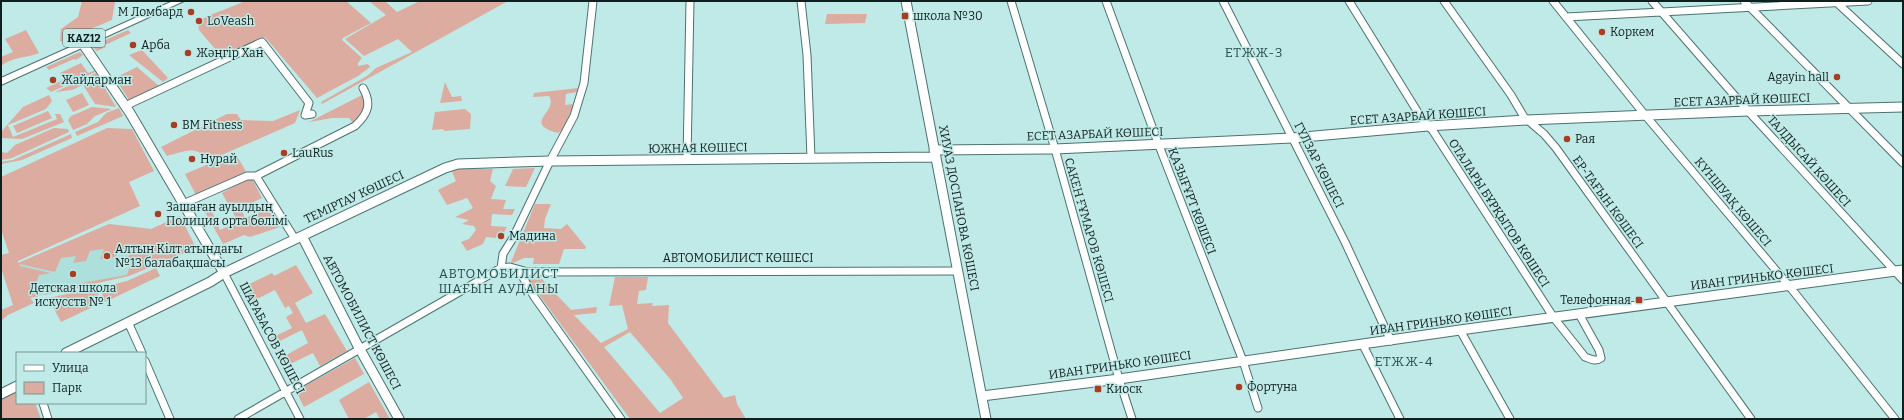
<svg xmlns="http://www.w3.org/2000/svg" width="1904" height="420" font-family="Bitter,serif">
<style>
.built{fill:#ade0dd}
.green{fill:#dbac9f;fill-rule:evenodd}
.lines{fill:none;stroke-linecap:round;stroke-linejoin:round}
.street-casing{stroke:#4b726f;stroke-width:9}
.secondary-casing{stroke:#4b726f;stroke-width:11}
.primary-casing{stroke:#4b726f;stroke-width:2}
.street{stroke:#fff;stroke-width:7}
.secondary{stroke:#fff;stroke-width:9}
.primary{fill:#fff;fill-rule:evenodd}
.poi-dot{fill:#a73e23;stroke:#c0eae7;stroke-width:1.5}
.labels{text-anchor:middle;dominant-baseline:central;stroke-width:3;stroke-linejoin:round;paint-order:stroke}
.shield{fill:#c0eae7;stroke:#445c5a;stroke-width:1}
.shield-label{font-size:11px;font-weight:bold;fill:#0f1f1e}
.poi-label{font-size:12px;fill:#0f1f1e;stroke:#c0eae7;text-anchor:start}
.street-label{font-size:12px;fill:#0f1f1e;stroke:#c0eae7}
.neighbourhood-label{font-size:13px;letter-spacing:1px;fill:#274d4c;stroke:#c0eae7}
</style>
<rect width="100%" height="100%" fill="#c0eae7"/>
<path class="built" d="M180 216 196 248 129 276 30 298 19 263 109 224 151 229Z"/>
<path class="green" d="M82 1H117L115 2 112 20 60 42 61 29 78 17Z
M245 1H346L371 23 343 38 342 40 362 58 358 63V66L368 64 370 67 358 76 317 98 265 37 221 56 199 30 198 23 201 21 200 20C215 12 230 8 245 1Z
M369 1H385L397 12 420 1H508L322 104 321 102 367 76 376 68 412 52 398 39 364 56 345 39 386 15Z
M827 14H867L865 23 825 24Z
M26 30 39 53C26 58 12 57 1 66V57L13 52 5 39Z
M128 30 131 33 105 45 106 47 97 51 92 46Z
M142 50 168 78 163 82 129 55Z
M80 52 83 55 76 60 74 59 49 70 46 67Z
M81 63 88 73 96 70 95 72 51 92 46 88 65 79 60 73Z
M137 67 159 86 129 100 115 78Z
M96 73 116 107 95 104 83 85 72 90 55 92Z
M445 82 452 97 461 96 462 101 440 103Z
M578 88 577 92 566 94 565 105 574 104 563 130 558 133C521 123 559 112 549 96L533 97 534 93Z
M82 93 89 105 73 112 66 100Z
M49 95 52 101 46 109 8 125 13 137 57 119 55 114H60L64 122 22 139 1 138V132L23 107Z
M362 95 366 105 359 119 353 123 349 118H332L309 122Z
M92 107 112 109 95 116 87 124 73 130 68 120 71 116Z
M119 108 123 116 77 136 75 132 98 122 106 113Z
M465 109 471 114 470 129 444 131 443 129 432 130 435 112Z
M300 110 295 123 208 161C197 144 183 152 167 156L161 147 227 114H237L241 120 273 121Z
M48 111 52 118 17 133 13 126Z
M54 128 68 129 69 132 12 158 1 160V152L7 153 15 145Z
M107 128 132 129 154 171 129 182 140 206 18 261V263L109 224 151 229 180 216 196 248 129 276 44 295 47 291 53 288 127 275 132 260 127 261 132 248 118 250 115 257 100 259 104 249 90 251 86 261 73 263 76 256 61 258 55 272 19 264 20 266 51 273 39 275 35 286 40 287 39 296 30 298 34 303 8 315 1 321V310L13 305 1 268V255L9 253 1 229V177Z
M71 134 72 138 22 160 1 164V162L13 160Z
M235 153 247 173 196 195 185 174Z
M535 168 526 187 505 186 513 169Z
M457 169H493L490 181 496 186 491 199 506 200 503 209H515L512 215 492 214 491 226 507 227 503 234H498L496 238 486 237 483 244 467 251 461 242 469 239 476 230 474 226 462 224 469 220 455 217 473 208 467 198 447 205 438 190 456 181 452 172Z
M249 178H252L262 198 241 208 245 218 268 209 280 227 250 237 244 235 223 244 205 212 211 209 220 230 238 222 222 193Z
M535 204H551L545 219 544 228 561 229 567 224 586 247 585 249H564L559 264H533L534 258H524L513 263 511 262Z
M296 265 313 293 295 303 306 323 325 314 347 351 320 366 313 353 284 367 279 359 308 343 302 330 272 345 269 339 292 328 286 317 293 313 289 306 285 308 275 290 249 303 241 288 272 273 274 276Z
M156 268 160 276 105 302 100 288 127 281Z
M534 275 542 279 571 310 597 307 596 313 574 315 601 343 628 329 622 305 609 306 615 277H648L646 290 639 291 637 304 653 303 652 306 669 305 668 323 724 398 735 395 737 404 746 419H630L529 281 528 278ZM630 332 671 380 683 398 660 413 604 347Z
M96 288 101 303 61 322 48 298Z
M355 358 364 374 304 407 296 391Z
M369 382 390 419H380L376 412 364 419H349L339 400Z
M17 392V403H35L41 419H1V399Z"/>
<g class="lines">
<g class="street-casing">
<path id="street" d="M801 1 807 55 811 158
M1011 1 1055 149 1119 379 1132 419
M1106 1 1158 143 1243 361 1258 408
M1223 1 1345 242 1391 341
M1349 1 1422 119 1433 131 1554 318 1585 357C1591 359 1595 362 1601 358L1599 350 1579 314
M1444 1 1511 95 1524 117 1544 134 1556 148 1751 419
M1553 1 1645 115 1790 287 1895 419
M1652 1 1748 111 1903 280
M1744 1 1903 163
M1835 1 1903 64
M1566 17 1868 1
M125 106 262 42 309 103 305 115 312 114
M687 160 690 1
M256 176 295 239
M183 204 247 176H256L355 126C368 114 372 104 363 88
M501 268 503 254 513 238 550 161 574 116 584 83 593 1
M519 271 535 298 621 419
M224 273 300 419
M128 322 142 353
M1460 330 1510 419
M1363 345 1400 419
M145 361 170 419
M43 403 48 419
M238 419 501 268 510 267 528 272 958 271"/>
</g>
<g class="secondary-casing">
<path id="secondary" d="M906 1 986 419
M83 44 130 113 224 273
M934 150 1055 149 1292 138 1428 126 1527 120 1748 111 1903 107
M302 236 357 344 399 419
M66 353 210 282 224 273 445 168 458 164 550 161 936 157
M1 394 17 386
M982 396 1119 379 1460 330 1903 270"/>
</g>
<g class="primary-casing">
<path id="primary" d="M173 1H184L1 85V78Z"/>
</g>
<use href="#street" class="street"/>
<use href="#secondary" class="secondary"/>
<use href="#primary" class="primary"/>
</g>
<g class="poi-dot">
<circle cx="191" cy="12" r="4"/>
<rect x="901" y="12" width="8" height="8" rx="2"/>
<circle cx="199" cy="21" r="4"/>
<circle cx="1602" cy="32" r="4"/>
<circle cx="133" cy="45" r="4"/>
<circle cx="188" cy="53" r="4"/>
<circle cx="1837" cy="77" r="4"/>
<circle cx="53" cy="80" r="4"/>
<circle cx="174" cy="125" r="4"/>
<circle cx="1567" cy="139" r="4"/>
<circle cx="284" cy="153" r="4"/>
<circle cx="192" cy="159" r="4"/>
<circle cx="158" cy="214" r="4"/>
<circle cx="501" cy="236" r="4"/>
<circle cx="107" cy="256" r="4"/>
<circle cx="73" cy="274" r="4"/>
<rect x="1635" y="296" width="8" height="8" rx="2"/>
<circle cx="1239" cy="387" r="4"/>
<rect x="1094" y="385" width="8" height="8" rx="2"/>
</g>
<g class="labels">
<rect class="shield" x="63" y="29" width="42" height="18" rx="3"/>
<g class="shield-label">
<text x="84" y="38">KAZ12</text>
</g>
<g class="poi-label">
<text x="183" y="12" text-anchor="end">М Ломбард</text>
<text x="913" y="16">школа №30</text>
<text x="207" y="21">LoVeash</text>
<text x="1610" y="32">Коркем</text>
<text x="141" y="45">Арба</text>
<text x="196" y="53">Жәңгір Хан</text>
<text x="1829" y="77" text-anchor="end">Agayin hall</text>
<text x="61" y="80">Жайдарман</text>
<text x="182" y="125">BM Fitness</text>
<text x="1575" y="139">Рая</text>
<text x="292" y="153">LauRus</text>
<text x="200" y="159">Нурай</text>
<text x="166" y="207">Зашаған ауылдың<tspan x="166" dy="14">Полиция орта бөлімі</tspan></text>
<text x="509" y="236">Мадина</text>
<text x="115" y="249">Алтын Кілт атындағы<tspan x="115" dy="14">№13 балабақшасы</tspan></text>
<text x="73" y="288" text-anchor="middle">Детская школа<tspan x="73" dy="14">искусств № 1</tspan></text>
<text x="1631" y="300" text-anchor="end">Телефонная</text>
<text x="1247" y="387">Фортуна</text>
<text x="1106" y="389">Киоск</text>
</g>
<g class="street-label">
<text transform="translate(1742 100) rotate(-2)">ЕСЕТ АЗАРБАЙ КӨШЕСІ</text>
<text transform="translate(1418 116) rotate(-4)">ЕСЕТ АЗАРБАЙ КӨШЕСІ</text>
<text transform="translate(1095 134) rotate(-2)">ЕСЕТ АЗАРБАЙ КӨШЕСІ</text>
<text transform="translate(698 148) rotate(-1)">ЮЖНАЯ КӨШЕСІ</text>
<text transform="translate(1809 161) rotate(48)">ТАЛДЫСАЙ КӨШЕСІ</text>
<text transform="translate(1319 165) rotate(63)">ГҮЛЗАР КӨШЕСІ</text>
<text transform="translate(354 197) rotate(-25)">ТЕМІРТАУ КӨШЕСІ</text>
<text transform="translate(1192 201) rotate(69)">ҚАЗЫҒҰРТ КӨШЕСІ</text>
<text transform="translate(1608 202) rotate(54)">ЕР-ТАҒЫН КӨШЕСІ</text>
<text transform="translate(1733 202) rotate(50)">КҮНШУАҚ КӨШЕСІ</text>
<text transform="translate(959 208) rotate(79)">ХИУАЗ ДОСПАНОВА КӨШЕСІ</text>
<text transform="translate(1499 213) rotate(57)">ОТАЛАРЫ БҰРҚЫТОВ КӨШЕСІ</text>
<text transform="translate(1089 230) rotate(74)">САКЕН ҒҰМАРОВ КӨШЕСІ</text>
<text x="738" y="258">АВТОМОБИЛИСТ КӨШЕСІ</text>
<text transform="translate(1762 277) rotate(-7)">ИВАН ГРИНЬКО КӨШЕСІ</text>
<text transform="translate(1441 321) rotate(-8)">ИВАН ГРИНЬКО КӨШЕСІ</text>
<text transform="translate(362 322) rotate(62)">АВТОМОБИЛИСТ КӨШЕСІ</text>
<text transform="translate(272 338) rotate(62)">ШАРАБАСОВ КӨШЕСІ</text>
<text transform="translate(1120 365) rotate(-8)">ИВАН ГРИНЬКО КӨШЕСІ</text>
</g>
<g class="neighbourhood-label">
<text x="1254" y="52">ЕТЖЖ-3</text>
<text x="499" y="273">АВТОМОБИЛИСТ<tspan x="499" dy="15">ШАҒЫН АУДАНЫ</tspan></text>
<text x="1404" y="361">ЕТЖЖ-4</text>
</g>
</g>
<rect width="1904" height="420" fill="none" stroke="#0f1f1e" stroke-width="4"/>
<rect x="16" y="352" width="130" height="52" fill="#c0eae7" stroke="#799997"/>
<rect x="24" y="365" width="20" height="6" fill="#ffffff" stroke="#799997"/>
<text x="52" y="372" font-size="12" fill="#0f1f1e">Улица</text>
<rect x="24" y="382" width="20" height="12" fill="#dbac9f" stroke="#799997"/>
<text x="52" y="392" font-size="12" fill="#0f1f1e">Парк</text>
</svg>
